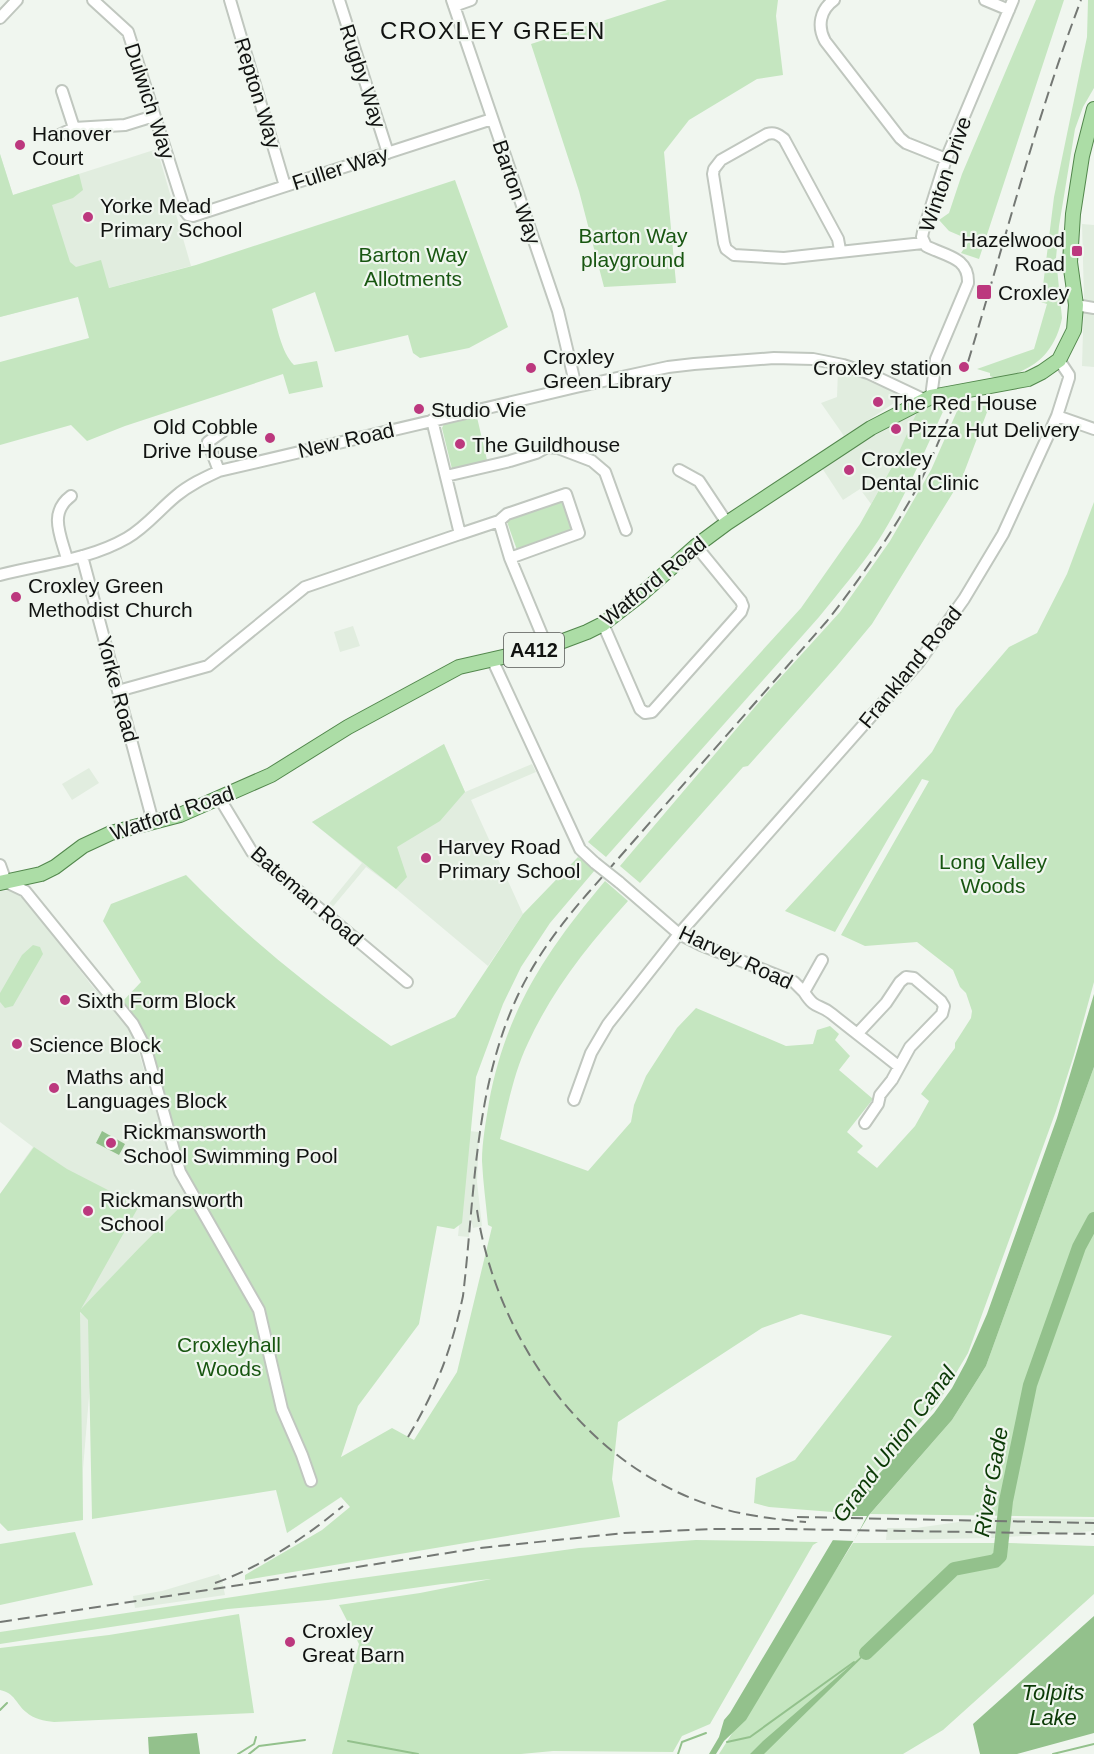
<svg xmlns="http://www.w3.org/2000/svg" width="1094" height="1754" font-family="Arial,sans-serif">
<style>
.built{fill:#e1eddf}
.green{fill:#c5e6c0}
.water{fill:#93c18c}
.pier{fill:#f0f6ef}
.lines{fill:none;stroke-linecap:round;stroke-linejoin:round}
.stream{stroke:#93c18c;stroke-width:2}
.river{stroke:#93c18c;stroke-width:14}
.minor-casing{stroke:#c0c7bf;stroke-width:14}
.major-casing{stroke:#52874c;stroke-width:16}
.minor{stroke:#fff;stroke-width:10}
.major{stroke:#acdda6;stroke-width:14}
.rail{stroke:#747874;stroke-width:2;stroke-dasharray:12 6;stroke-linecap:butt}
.minor-bridge-casing{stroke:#c0c7bf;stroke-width:14;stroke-linecap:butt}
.minor-bridge{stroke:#fff;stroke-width:10}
.poi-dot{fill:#bc387e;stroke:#f0f6ef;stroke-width:2}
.labels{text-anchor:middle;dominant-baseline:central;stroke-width:4.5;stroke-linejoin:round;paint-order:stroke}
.shield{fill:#f0f6ef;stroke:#545754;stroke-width:1.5}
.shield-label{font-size:20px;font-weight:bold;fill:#111311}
.street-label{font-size:21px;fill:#111311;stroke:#f0f6ef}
.poi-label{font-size:21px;fill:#111311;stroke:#f0f6ef;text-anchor:start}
.park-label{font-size:21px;fill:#185611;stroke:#f0f6ef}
.water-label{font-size:22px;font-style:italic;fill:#0b3a06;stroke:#f0f6ef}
.quarter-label{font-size:24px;letter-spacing:1.5px;fill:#111311;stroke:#f0f6ef}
</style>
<rect width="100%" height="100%" fill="#f0f6ef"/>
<path class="built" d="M157 149 191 266 0 317V154L13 195Z
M1082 224 1094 225V367L1082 366 1084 298Z
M838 370 863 376 905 396 844 436 821 403 837 397Z
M916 410 915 419 893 465 871 504 860 489 843 500 822 468Z
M353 626 360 646 340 652 334 632Z
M444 744 465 792 532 764 536 772 471 800 523 914 488 966 396 889 366 867 331 909 327 906 362 863 312 822Z
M89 768 99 783 72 800 62 784Z
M15 890 47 927 92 986 132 1029 169 1156 189 1198 139 1248 79 1312 123 1348 90 1385 83 1469V1520L8 1531 0 1523V1194L33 1147 0 1122V891Z
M469 1131 479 1132 477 1182 482 1226 473 1228 470 1215 469 1237 458 1236Z
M987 1518 1094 1519V1531L993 1538 886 1540 887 1528H916Z
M219 1574 223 1583 216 1586 223 1585 225 1595 135 1608 133 1596 162 1591Z"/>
<path class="green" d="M667 0H778L776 16 783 75 757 79 689 120 664 152 676 283 604 287 579 191 531 44Z
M1036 0H1064L979 259 961 253 970 240 949 231 939 220 949 213 962 174Z
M1088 0H1094V88L1083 107 1075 129 1059 226 1056 258 1062 318C1060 329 1055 342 1047 352 1038 365 1005 383 990 376V373L977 369 1034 349 1047 304 1041 302 1054 197 1087 37Z
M0 154 13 195 79 174 83 190 73 198 52 205 70 262 76 267 101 260 109 288 196 265 455 180 508 327 469 348 420 358 413 353 408 335 335 352 315 292 272 309C277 326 281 352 294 365L317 361 323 387 289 394 283 374 125 426 87 441 71 425 0 445V362L89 338 78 297 0 317Z
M992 399 962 478 872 624 837 666 748 766 743 767 640 883 620 866 771 688 840 612 890 541 931 470 961 402Z
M948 401C926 447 906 497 878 541 860 568 839 592 819 617L606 857 588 842 801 608 860 524 893 465 917 412 926 405Z
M476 413 487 460 452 469 442 428 446 420Z
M563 498 574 530 517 550 506 519Z
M1094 502V982L1074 1055 1056 1111 968 1353 938 1403 884 1463 845 1513 769 1507 754 1503 756 1478 795 1460 892 1336 801 1314 762 1328 618 1422 612 1479 620 1517 245 1580V1575L322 1530 350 1507 341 1497 287 1533 276 1490 92 1519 88 1320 80 1312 83 1520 8 1531 0 1523V1194L34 1147 67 1169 139 1206 81 1309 139 1248 189 1198 184 1173 134 1018 122 1002 141 982 103 921 111 904 186 875C248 939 319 995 391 1046L455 1017 523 914 578 857 595 870 550 923 521 967 503 1004 476 1077 462 1223 454 1229 437 1226 419 1324 358 1406 341 1457 392 1428 414 1440 457 1372 492 1227 488 1225C486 1204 483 1182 482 1161 482 1142 486 1121 489 1102 506 1010 547 950 605 881L628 901C589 944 553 989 528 1043 514 1072 507 1108 500 1139L588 1171 631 1122 634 1105 646 1076 677 1028 696 1008 786 1046 813 1044 817 1030 830 1026 839 1034 835 1040 850 1056 839 1070 873 1099 847 1132 863 1146 857 1152 877 1168 915 1126 929 1101 921 1094 955 1048V1043L971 1018 972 1011 966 993 960 987 953 970 917 942 865 946 841 935 929 781 922 779 835 932 785 911 932 752 956 709 1009 647 1037 633 1067 574Z
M444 744 465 792 440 821 397 847 407 877 396 889 312 822Z
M33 945 40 947 43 954 13 1006 5 1008 0 1002V993L22 955Z
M1094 1067V1517L870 1514 952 1420 986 1366Z
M75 1532 93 1585 0 1605V1544Z
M696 1540 818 1542 813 1545 710 1724 682 1736 673 1752 553 1751 521 1754H332L359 1644 339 1605 420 1593 491 1579 442 1584 328 1600 228 1609 0 1644V1632L325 1583 579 1548Z
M853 1543H1009L1094 1546V1594L943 1730 903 1754H719Z
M239 1614 254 1713 54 1722C44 1721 34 1719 26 1712 16 1704 15 1693 0 1690V1648L109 1635Z"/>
<path class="water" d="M1094 994V1067L986 1366 952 1420 869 1515 746 1720 724 1741 716 1754H709L719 1737 724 1720 730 1713 849 1513 879 1474 934 1413 952 1388 966 1362 987 1314 1057 1118Z
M102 1131 125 1144 119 1155 96 1143Z
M1094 1616V1733L1017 1754H980L973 1724Z
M879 1641 764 1754H750L763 1741Z
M197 1733 200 1754H149L148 1737Z"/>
<path class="pier" d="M844 1516H867L854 1541 829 1540Z"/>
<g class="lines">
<path class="stream" d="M0 1710 7 1703
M348 1741 418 1754
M727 1742 750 1737 854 1662
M238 1754 254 1744 256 1737
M249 1754 259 1746 305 1740
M678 1754 682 1742 706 1733
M1053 1754 1094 1744"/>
<path class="river" d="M866 1653 954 1569 995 1561 1000 1556 1006 1501 1030 1385 1079 1247 1094 1219"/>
<g class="minor-casing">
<path id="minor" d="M93 0 128 32 185 211 188 215 193 216 492 119
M230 0 285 186
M339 0 388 153
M452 0 558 311 576 387
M834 0C820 10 817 26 825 41L900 138 906 143 946 159
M985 0 1009 10
M454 6 471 0
M0 18 17 0
M62 91 74 128 125 125 154 116
M57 136 74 128
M840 250 838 239 784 139C778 134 774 132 767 134L721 160 714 169 713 174 724 243 726 249 734 255 784 258 923 243
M1076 305 1094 308
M931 397 936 359 968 283C969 257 945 256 926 246L922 237 923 232 946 159 1013 0
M1057 416 1094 429
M432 420 460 534 499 521 510 558 547 647
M679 470 699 481 727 523
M219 471 208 442 222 432
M446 476 510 461 536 453 547 447 558 448 592 461 605 472 626 530
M499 521 507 514 566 494 579 533 510 558
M82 556 153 822
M67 559C61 536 48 513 71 496
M0 575C42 564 89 560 127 538 146 527 159 510 176 496 189 485 204 478 219 471L576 387 668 367 694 364 774 358 813 359 843 365 868 373 923 399
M603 624 640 709 645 713 652 712 741 612 743 606 741 601 696 546
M492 659 580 849 595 863
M118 691 208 666 305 587 460 534
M220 799 252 852 407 982
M0 865 6 882 25 891 133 1024 146 1049 180 1172 259 1310 282 1409 302 1455 311 1481
M619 882 679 934 701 945 794 982 804 992 822 960
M804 992C816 1011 819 1003 832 1014 854 1032 876 1048 898 1066
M858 1033 886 1003 900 982 906 977 914 978 941 1001 944 1006 942 1014 910 1047 892 1080 880 1095 878 1104 865 1123
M574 1100 591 1053 608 1024 679 934 919 662 964 599 1003 534 1057 416 1069 378V375L1059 360"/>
</g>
<g class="major-casing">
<path id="major" d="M0 883 41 874 55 867 83 846 111 833 180 815 271 775 348 727 459 667 547 647 587 632 603 624 638 597 696 546 727 523 871 428 931 397 1028 379 1042 372 1059 360 1074 330 1076 305 1070 262 1073 214 1082 156 1094 109"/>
</g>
<use href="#minor" class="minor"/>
<use href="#major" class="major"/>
<path class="rail" d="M968 362C1005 241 1036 118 1081 0
M477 1210C496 1337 583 1462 707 1504 739 1515 772 1519 806 1522
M408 1437C436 1391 452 1348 463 1296 475 1194 474 1089 518 995 536 957 561 924 588 893L827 621C860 579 891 535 917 488 932 459 944 429 956 399
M797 1517 1094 1523
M215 1583C261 1567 306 1537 343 1506
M0 1622 480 1548 624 1533 712 1529H780L1094 1534"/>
<g class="minor-bridge-casing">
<path id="minor-bridge" d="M595 863 619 882"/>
</g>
<use href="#minor-bridge" class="minor-bridge"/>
</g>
<g class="poi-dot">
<circle cx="20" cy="145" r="6"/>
<circle cx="88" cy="217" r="6"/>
<rect x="1071" y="245" width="12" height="12" rx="3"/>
<rect x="976" y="284" width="16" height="16" rx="3"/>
<circle cx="964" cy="367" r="6"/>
<circle cx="531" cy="368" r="6"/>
<circle cx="878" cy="402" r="6"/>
<circle cx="419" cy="409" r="6"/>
<circle cx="896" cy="429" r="6"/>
<circle cx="270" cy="438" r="6"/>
<circle cx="460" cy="444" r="6"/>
<circle cx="849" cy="470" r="6"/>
<circle cx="16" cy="597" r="6"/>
<circle cx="426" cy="858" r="6"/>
<circle cx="65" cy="1000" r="6"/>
<circle cx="17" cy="1044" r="6"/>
<circle cx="54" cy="1088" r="6"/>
<circle cx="111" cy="1143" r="6"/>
<circle cx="88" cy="1211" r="6"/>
<circle cx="290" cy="1642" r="6"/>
</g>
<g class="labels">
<rect class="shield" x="504" y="633" width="60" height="34" rx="4.5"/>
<g class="shield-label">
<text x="534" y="650">A412</text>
</g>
<g class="street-label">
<text transform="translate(363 76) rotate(72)">Rugby Way</text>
<text transform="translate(258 93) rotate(73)">Repton Way</text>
<text transform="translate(150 101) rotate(72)">Dulwich Way</text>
<text transform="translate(340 168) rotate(-18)">Fuller Way</text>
<text transform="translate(945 174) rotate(-71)">Winton Drive</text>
<text transform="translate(517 192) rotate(71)">Barton Way</text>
<text transform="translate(346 440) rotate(-13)">New Road</text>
<text transform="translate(653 581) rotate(-39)">Watford Road</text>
<text transform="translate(910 667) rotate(-51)">Frankland Road</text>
<text transform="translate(118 689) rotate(75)">Yorke Road</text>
<text transform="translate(172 813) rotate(-19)">Watford Road</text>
<text transform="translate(307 896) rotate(41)">Bateman Road</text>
<text transform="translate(736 957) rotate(25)">Harvey Road</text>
</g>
<g class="poi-label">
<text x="32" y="133">Hanover<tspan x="32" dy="24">Court</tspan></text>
<text x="100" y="205">Yorke Mead<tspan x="100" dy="24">Primary School</tspan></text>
<text x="1065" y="239" text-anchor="end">Hazelwood<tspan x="1065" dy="24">Road</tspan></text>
<text x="998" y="292">Croxley</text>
<text x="543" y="356">Croxley<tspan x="543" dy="24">Green Library</tspan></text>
<text x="952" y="367" text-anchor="end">Croxley station</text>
<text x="890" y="402">The Red House</text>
<text x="431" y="409">Studio Vie</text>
<text x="258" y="426" text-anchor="end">Old Cobble<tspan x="258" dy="24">Drive House</tspan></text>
<text x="908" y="429">Pizza Hut Delivery</text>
<text x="472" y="444">The Guildhouse</text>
<text x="861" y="458">Croxley<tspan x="861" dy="24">Dental Clinic</tspan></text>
<text x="28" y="585">Croxley Green<tspan x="28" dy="24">Methodist Church</tspan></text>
<text x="438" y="846">Harvey Road<tspan x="438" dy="24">Primary School</tspan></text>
<text x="77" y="1000">Sixth Form Block</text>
<text x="29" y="1044">Science Block</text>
<text x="66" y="1076">Maths and<tspan x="66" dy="24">Languages Block</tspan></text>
<text x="123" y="1131">Rickmansworth<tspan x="123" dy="24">School Swimming Pool</tspan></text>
<text x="100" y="1199">Rickmansworth<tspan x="100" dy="24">School</tspan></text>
<text x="302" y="1630">Croxley<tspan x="302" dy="24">Great Barn</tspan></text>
</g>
<g class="park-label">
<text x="633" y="235">Barton Way<tspan x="633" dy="24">playground</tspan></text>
<text x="413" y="254">Barton Way<tspan x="413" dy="24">Allotments</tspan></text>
<text x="993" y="861">Long Valley<tspan x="993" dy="24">Woods</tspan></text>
<text x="229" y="1344">Croxleyhall<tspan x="229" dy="24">Woods</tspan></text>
</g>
<g class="water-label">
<text transform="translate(894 1444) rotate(-53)">Grand Union Canal</text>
<text transform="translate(991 1482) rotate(-80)">River Gade</text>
<text x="1053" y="1692">Tolpits<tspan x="1053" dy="25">Lake</tspan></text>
</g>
<g class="quarter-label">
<text x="493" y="30">CROXLEY GREEN</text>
</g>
</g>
</svg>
